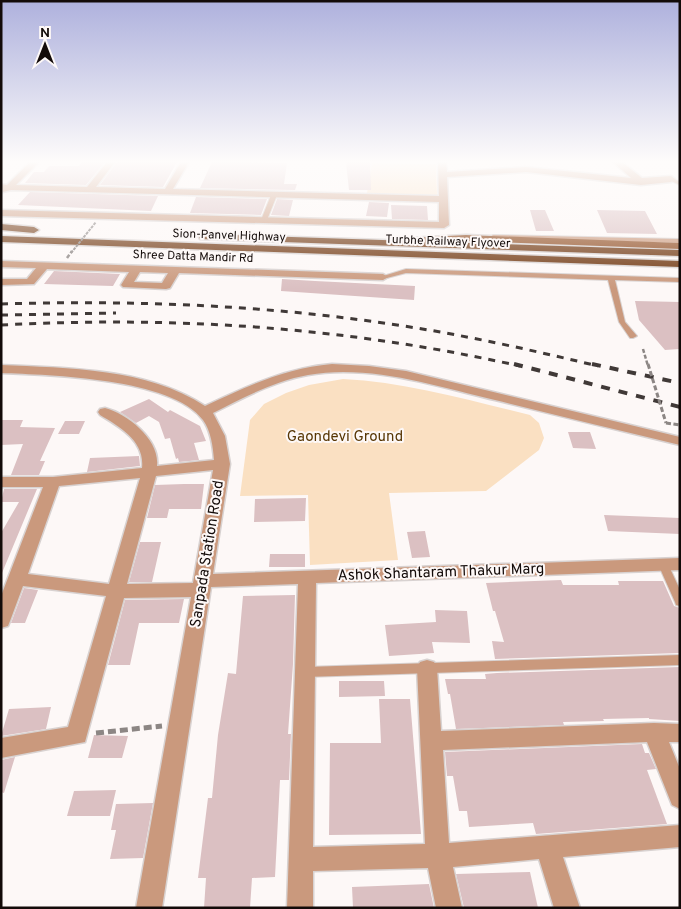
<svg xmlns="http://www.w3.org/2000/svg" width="681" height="909" font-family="Overpass,sans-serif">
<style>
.green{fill:#fae0c2}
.building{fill:#dbc0c2}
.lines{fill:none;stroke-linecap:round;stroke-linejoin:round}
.lane-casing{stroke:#d8d2d1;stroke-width:2}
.street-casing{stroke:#d8d2d1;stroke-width:3}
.primary-casing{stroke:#d8d2d1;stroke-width:3}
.highway-casing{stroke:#d8d2d1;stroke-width:3}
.path-far1{stroke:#8c8684;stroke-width:3;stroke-dasharray:5 2.5;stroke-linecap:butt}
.path{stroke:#8c8684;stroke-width:5;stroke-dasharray:8 4;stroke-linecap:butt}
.lane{fill:#ca997d;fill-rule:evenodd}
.street{fill:#ca997d;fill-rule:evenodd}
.primary{fill:#8f4c21;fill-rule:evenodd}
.highway{fill:#703710;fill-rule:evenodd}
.rail-far1{stroke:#403937;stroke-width:3;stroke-dasharray:7 7;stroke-linecap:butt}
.rail{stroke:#403937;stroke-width:4;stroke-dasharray:9 9;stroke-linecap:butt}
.path-bridge-far2{stroke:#8c8684;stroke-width:2;stroke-dasharray:3 1;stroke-linecap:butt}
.path-bridge-far1{stroke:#8c8684;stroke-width:2.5;stroke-dasharray:4 2;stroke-linecap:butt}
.path-bridge{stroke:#8c8684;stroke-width:3;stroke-dasharray:5 2.5;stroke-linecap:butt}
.labels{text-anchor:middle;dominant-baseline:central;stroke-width:4;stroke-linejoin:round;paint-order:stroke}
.far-street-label{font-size:12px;fill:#130b09;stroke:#fdf8f7}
.park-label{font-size:15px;fill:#573604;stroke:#fdf8f7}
.street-label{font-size:15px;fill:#130b09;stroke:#fdf8f7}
</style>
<rect width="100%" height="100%" fill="#fdf8f7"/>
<path class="green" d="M372 163 436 164 437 195 367 193Z
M343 379C406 382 468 400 530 415L539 423 544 438 539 450 486 491 389 493 398 560 310 565 308 495 240 496 250 420 264 404 286 393 309 385Z"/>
<path class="building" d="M82 162H105L86 185 25 183 34 172H44L49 166H79Z
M117 162H177L163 187 100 185Z
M212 162 287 163 284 184H297L295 190 200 188Z
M346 162H370L371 190H349Z
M30 192 158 196 151 211 18 205Z
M196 197 267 199 261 215 190 213Z
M277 199 293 200 289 216 271 215Z
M369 202 389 203 387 217 366 216Z
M391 205 427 206 428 220 392 219Z
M530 210H545L554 231H536Z
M597 210 645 211 657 234 607 233Z
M54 271 120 274 113 286 44 284Z
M282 279 315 281 415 286 414 300 281 291Z
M635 301 680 302V349L665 350 639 320Z
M149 399 168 412 170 410 200 426 206 441 194 443 199 460 179 462 178 458 176 459 170 438 165 439 159 422 149 416 136 423 120 412Z
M1 420H23L20 427 55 428 40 461H45L39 475H11L23 444 1 445Z
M65 421H85L79 434H58Z
M568 432H590L596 449 573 448Z
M139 456 140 466 87 472 90 458Z
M184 484H204L201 509H169L167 518H147L155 485Z
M4 489H37L2 573 1 533 19 502H1Z
M306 498 305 521 254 522 255 499Z
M604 515 680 518V534L608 531Z
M425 531 430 557 412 558 407 532Z
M140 542H161L152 582H129Z
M270 554H305V567H269Z
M561 580 563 585H619L618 581H663L674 606 680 608V653L495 659 492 641 504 642 495 611H493L486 583Z
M24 588 38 590 25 623H11Z
M295 595 293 664 288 734H291L289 780H280L275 877 252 878 250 908H204L206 878H198L208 798H212L218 735 228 673 236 674 243 596Z
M184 599 179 623H139L130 665H108L125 600Z
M435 610 467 611 470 643 432 642 434 653 389 656 385 625 436 622Z
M680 667V721L649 719V718L603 719 604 721 563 722 564 725 456 729 450 694H448L445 679H486L485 674 497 673Z
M339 681H384L385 696 339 697Z
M379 699H410L421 834 329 835 330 743H381Z
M51 707 46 729 1 736 9 709Z
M94 735 128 736 122 758H88Z
M642 744 645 753H649L656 769 647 770 667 824 536 834 533 823 469 827 467 811H459L453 776H447L445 752Z
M15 757 4 793 1 792V760Z
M116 790 110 816H67L74 791Z
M153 803 143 858 110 859 116 830H111L116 804Z
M530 872 538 908H464L456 874Z
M429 884 434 908H353L352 887Z"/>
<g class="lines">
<g class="lane-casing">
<path id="lane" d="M669 178H673L680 182V185L669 180Z
M274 193 277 195 267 220 262 221 261 220 271 195Z
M493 235 680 239V243L491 238 490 237Z
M406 269 680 278V282L615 280 625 322 637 336 633 338H630L619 322 608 280 406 273 383 279 380 277Z
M663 560 667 561 668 564 680 590V606L676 605 675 602 658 564 659 561Z
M680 655V665L305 677 301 675 299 672 301 669 305 667Z"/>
</g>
<g class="street-casing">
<path id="street" d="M30 162H39L16 185 87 187 107 162H115L96 187 165 189 181 162H189L173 189 439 196 438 162H446L447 172 526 167 631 178 613 162H622L642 178 671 176 675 179 671 182 641 185 526 172 447 177 449 225 444 228 1 216V210L439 222V202L11 190 3 192 1 184 7 185Z
M1 261 383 274 388 277 383 280 179 273 170 288 166 289 123 287 121 285 129 272 47 269 34 284 1 285V279H27L36 268 1 267ZM140 272 168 273 162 283 134 282Z
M332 364 369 366 406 371 680 437V445C618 430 556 415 495 400 435 386 370 364 308 375 274 381 243 398 213 413L225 436 230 464 213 574 680 558V570L316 583 313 847 425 844 417 668 420 662 427 660 434 662 437 668 441 731 654 723 680 724V742H669L680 769V809L672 805 647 742 443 750 449 843 680 825V847L563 857 580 908H554L539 859 453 867 462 908H436L428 868 313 871V908H287L298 584 211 587 162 908H136L191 597 124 598 85 742 1 758V738L68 727 106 596 23 586 10 621 8 626 1 628V596L43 487H1V477H53L142 468C145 441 120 427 100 415L98 412 100 409 105 408C128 414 160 440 157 466L214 460C213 447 211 431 203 420 172 378 50 375 1 373V365C68 368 147 368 205 406 246 387 285 368 332 364ZM213 470 193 583 127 584 156 476ZM140 478 109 584 28 574 59 486Z"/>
</g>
<g class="primary-casing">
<path id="primary" d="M466 235 680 243V249L466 241 391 245 386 242 391 239Z"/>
</g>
<g class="highway-casing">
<path id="highway" d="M1 224 34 227 39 230 34 233 1 230Z
M204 234 680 250V256L200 239 199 237Z
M1 236 680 261V267L1 242Z"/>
</g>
<path class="path-far1" d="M666 423 680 425"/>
<path class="path" d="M96 733 162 726"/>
<use href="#lane" class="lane"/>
<use href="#street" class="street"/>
<use href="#primary" class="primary"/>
<use href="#highway" class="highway"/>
<path class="rail-far1" d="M1 304C134 300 266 305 397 325 465 335 531 350 598 366
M1 315 116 313
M1 325C181 316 344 327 520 366"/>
<path class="rail" d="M514 364 680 407
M592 364 680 383"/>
<path class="path-bridge-far2" d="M71 253 96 222"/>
<path class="path-bridge-far1" d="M67 258 72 251
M643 349 648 366"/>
<path class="path-bridge" d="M648 364 666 423"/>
</g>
<linearGradient id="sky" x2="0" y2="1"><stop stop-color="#aeb1dd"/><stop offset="0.56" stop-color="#fefcfb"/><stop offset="1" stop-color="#fefcfb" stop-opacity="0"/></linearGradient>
<rect width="681" height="289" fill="url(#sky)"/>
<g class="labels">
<g class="far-street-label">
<text transform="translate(229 236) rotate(2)">Sion-Panvel Highway</text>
<text transform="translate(448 242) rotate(2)">Turbhe Railway Flyover</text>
<text transform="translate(193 257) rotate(2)">Shree Datta Mandir Rd</text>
</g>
<g class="park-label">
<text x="345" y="437">Gaondevi Ground</text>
</g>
<g class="street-label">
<text transform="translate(208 554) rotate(-81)">Sanpada Station Road</text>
<text transform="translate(441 573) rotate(-2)">Ashok Shantaram Thakur Marg</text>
</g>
</g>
<rect width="681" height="909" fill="none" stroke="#130b09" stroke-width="5"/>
<g transform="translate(45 45)" stroke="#fdf8f7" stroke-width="4" paint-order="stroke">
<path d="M0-4L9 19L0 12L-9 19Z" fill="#130b09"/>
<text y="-8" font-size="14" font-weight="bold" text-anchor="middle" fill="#130b09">N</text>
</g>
</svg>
